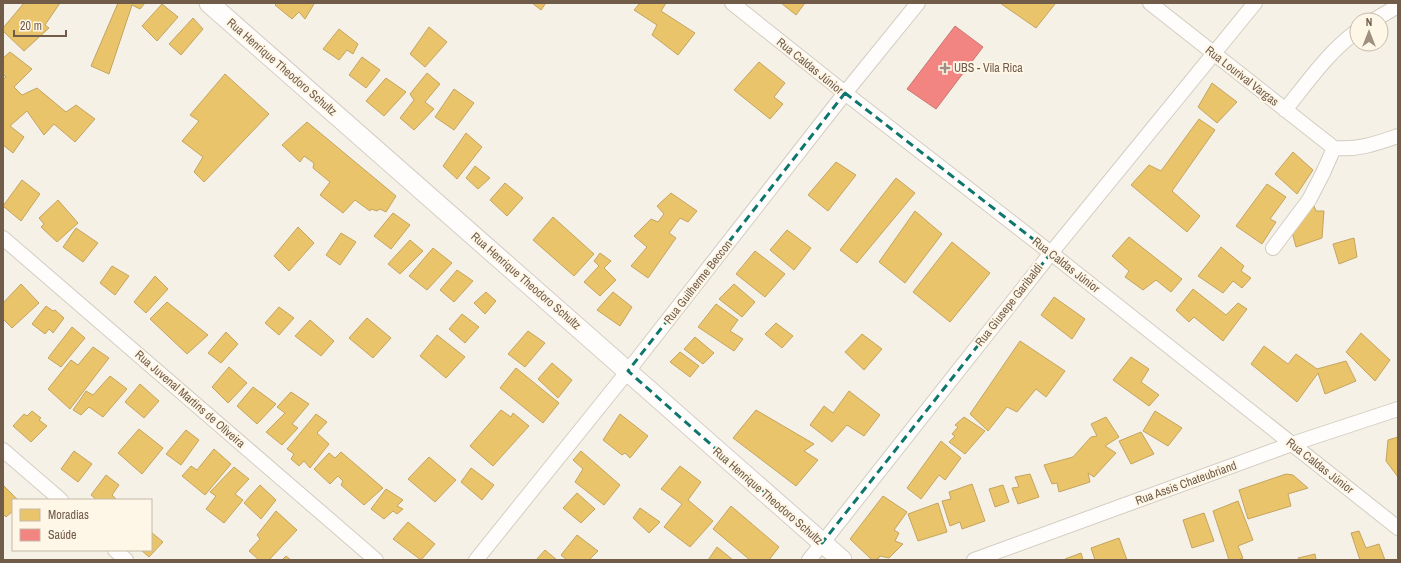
<svg xmlns="http://www.w3.org/2000/svg" width="1401" height="563" font-family="'Archivo Narrow',sans-serif">
<style>
.homes{fill:#e9c46a;stroke:#c5a460}
.health{fill:#f28482;stroke:#cb7871}
.lines{fill:none;stroke-linecap:round;stroke-linejoin:round}
.street-casing{stroke:#d3ccc2;stroke-width:16}
.secondary-casing{stroke:#d6cdc4;stroke-width:21}
.street{stroke:#fefdfb;stroke-width:14}
.secondary{stroke:#fefdfb;stroke-width:19}
.marked{fill:none;stroke:#0f766e;stroke-width:3;stroke-dasharray:8 5;stroke-linejoin:round}
.poi-dot{fill:#9f9080;stroke:#fef7e7;stroke-width:1.5}
.labels{text-anchor:middle;dominant-baseline:central;stroke-width:4;stroke-linejoin:round;paint-order:stroke}
.street-label{font-size:12px;fill:#715b49;stroke:#fef7e7}
.poi-label{font-size:12px;fill:#715b49;stroke:#fef7e7;text-anchor:start}
</style>
<rect width="100%" height="100%" fill="#f5f1e7"/>
<path class="homes" d="M24 3H60L45 25 49 28 24 51 3 31V28Z
M118 3H145L140 9 132 5 109 74 91 66Z
M277 3H314V4L305 19 299 12 292 19 275 5Z
M532 3H546L541 10Z
M640 3H666L661 11 695 33 678 55 652 35 657 25 634 10Z
M781 3H805L796 15Z
M1000 3H1054L1055 4 1036 28Z
M162 4 178 17 157 41 142 26Z
M193 18 203 29 181 55 169 44Z
M429 27 447 42 425 67 410 54Z
M339 29 358 44 353 54 347 50 339 60 323 49Z
M10 52 32 69 14 87 22 95 37 88 66 112 76 105 95 119 75 142 54 124 44 135 27 111 10 126 24 137 13 153 3 145V79L6 77 3 74V58Z
M362 57 380 70 366 88 349 75Z
M759 62 785 83 774 97 783 104 770 119 734 90Z
M427 73 440 84 425 102 434 109 414 130 400 118 414 100 410 94Z
M225 74 269 114 204 182 194 172 203 157 182 141 199 121 190 115Z
M386 78 406 92 384 116 366 101Z
M1212 83 1237 102 1217 123 1198 107Z
M454 89 474 103 454 130 435 117Z
M1199 119 1215 130 1172 191 1200 216 1187 232 1131 185 1149 165 1161 171Z
M307 122 396 196 386 212 380 209 377 211 371 209 370 211 355 200 343 213 320 195 330 182 313 168 314 163 304 156 300 162 282 145Z
M466 133 482 147 457 179 443 166Z
M1293 152 1313 170 1297 194 1275 174Z
M836 162 856 175 828 211 808 195Z
M475 166 490 178 478 189 466 178Z
M896 178 915 193 857 263 840 250Z
M22 180 40 194 21 221 3 206Z
M505 183 523 198 507 216 490 200Z
M1267 184 1286 197 1270 219 1276 222 1262 244 1236 226Z
M671 193 697 211 688 222 680 218 669 233 676 238 648 278 631 266 647 247 634 236 651 219 658 222 664 214 657 206Z
M58 200 78 223 57 242 41 227 44 224 39 218Z
M1314 206 1316 211H1324L1322 238 1296 247 1292 232 1300 217Z
M915 211 942 234 905 283 879 262Z
M393 213 410 225 391 249 374 236Z
M553 217 594 254 574 276 533 240Z
M298 227 314 243 289 271 274 256Z
M76 228 98 243 83 262 63 247Z
M787 230 811 248 794 270 770 250Z
M341 233 356 242 340 265 326 255Z
M1129 237 1182 279 1171 292 1156 280 1143 290 1125 277 1129 271 1112 256Z
M1354 238 1357 257 1339 264 1333 244Z
M410 240 423 251 400 274 388 264Z
M952 242 990 273 950 322 913 292Z
M1221 247 1244 266 1241 271 1251 278 1242 288 1233 281 1223 293 1198 276Z
M433 248 452 263 427 290 409 276Z
M755 251 785 274 765 297 736 274Z
M600 253 611 261 604 268 616 280 600 296 584 282 599 266 594 261Z
M112 266 129 276 115 295 100 283Z
M457 270 473 281 454 302 440 290Z
M155 276 168 289 146 313 134 302Z
M21 284 39 303 12 328 3 319V303Z
M734 284 755 302 742 317 719 299Z
M1193 289 1226 315 1238 303 1247 309 1223 341 1194 317 1189 322 1176 310Z
M486 292 496 301 485 314 474 303Z
M613 292 632 307 620 326 597 310Z
M1054 297 1085 319 1072 339 1041 315Z
M167 302 208 335 187 354 150 319Z
M716 304 738 320 730 331 743 339 734 351 698 327Z
M46 306 53 311 55 310 64 318 53 333 49 329 45 334 32 324Z
M279 307 294 318 279 335 265 323Z
M462 314 479 327 465 343 449 329Z
M367 318 391 338 373 358 349 338Z
M310 320 334 341 321 356 295 336Z
M776 323 793 336 782 348 765 334Z
M72 327 85 338 61 367 48 358Z
M528 331 545 343 525 367 508 354Z
M226 332 238 344 221 363 208 353Z
M1361 333 1390 360 1375 381 1346 352Z
M862 334 882 349 864 370 845 352Z
M437 335 465 357 446 378 420 356Z
M695 337 714 353 703 364 684 349Z
M1020 341 1065 371 1046 397 1036 389 1017 412 1007 407 988 431 970 414Z
M1264 346 1288 364 1296 354 1317 369 1346 361 1356 381 1325 394 1318 373 1297 402 1251 364Z
M93 347 109 358 70 409 48 389 71 360 78 365Z
M680 352 699 366 690 377 670 362Z
M1131 357 1149 369 1141 382 1159 395 1149 406 1113 380Z
M552 363 572 380 558 398 538 379Z
M229 367 247 383 228 403 212 387Z
M516 368 559 403 543 423 500 388Z
M110 376 127 389 103 417 89 407 81 415 73 410 86 391 93 395Z
M140 384 159 401 144 418 125 402Z
M253 387 276 404 257 424 237 406Z
M849 391 880 415 864 436 847 425 832 442 810 425 824 406 833 413Z
M291 392 309 404 292 424 298 428 282 445 266 432 285 413 277 407Z
M501 410 511 417 513 413 529 426 493 466 470 446Z
M756 410 814 444 804 451 818 460 796 486 733 438Z
M32 411 41 418 39 420 47 426 31 442 13 426 24 414 27 416Z
M1155 411 1182 428 1168 446 1143 431Z
M316 414 327 422 317 433 329 444 310 468 304 461 299 466 291 459 294 454 287 449Z
M620 414 648 436 630 458 625 453 622 455 603 440Z
M964 417 985 431 965 454 949 442 955 436 952 434 958 427 955 425Z
M1106 417 1119 437 1105 446 1116 453 1094 477 1088 473 1090 482 1059 492 1057 483 1052 484 1044 465 1073 457 1091 437 1097 436 1091 424Z
M139 429 163 448 142 474 118 453Z
M186 430 199 440 181 465 166 454Z
M1141 432 1154 454 1131 464 1119 441Z
M1398 437V477L1386 461 1388 440Z
M941 441 961 458 945 480 939 475 921 499 907 488Z
M214 449 231 464 205 495 182 476 191 466 197 470Z
M74 451 92 464 78 482 61 469Z
M581 451 620 485 604 505 575 482 583 469 573 460Z
M341 452 383 488 364 505 341 485 343 481 338 476 330 484 314 469 329 453 335 458Z
M429 457 456 480 435 502 408 479Z
M680 466 701 482 688 500 713 521 690 547 664 527 682 504 661 489Z
M234 467 249 479 235 494 243 500 224 523 206 509 216 496 210 492Z
M471 468 494 485 482 500 461 482Z
M1030 474 1039 497 1018 504 1012 488 1019 487 1015 477Z
M1286 474 1293 475 1308 488 1288 494 1291 506 1248 519 1239 490Z
M106 475 119 485 112 495 117 500H97L91 495Z
M972 484 985 521 962 529 960 522 950 526 942 501 951 499 949 492Z
M3 485 18 500H13V511L6 517 3 514Z
M260 485 276 500 261 519 244 503Z
M1003 485 1009 502 995 507 989 489Z
M386 489 403 500 397 506 403 509 397 514 393 511 384 519 371 509Z
M577 493 595 509 581 523 563 508Z
M883 496 907 512 894 530 899 533 895 541 903 544 889 558 880 556 878 559 872 560 850 539Z
M1238 501 1253 540 1238 546 1243 558 1238 560H1229L1213 511Z
M938 503 947 532 918 541 908 514Z
M731 506 779 547 769 560H750L713 529Z
M640 508 660 522 649 533 633 518Z
M276 511 297 530 269 560H259L249 551 260 539 257 535Z
M1204 513 1214 541 1192 548 1183 520Z
M408 522 435 544 421 560 393 539Z
M1359 531 1366 548 1379 544 1385 560H1360L1351 533Z
M151 532 163 542 149 557 141 550H151Z
M577 535 598 551 589 560H567L561 555Z
M1119 538 1127 560H1095L1091 548Z
M717 547 733 560H708Z
M545 550 557 560H536Z
M1081 553 1083 560H1065V559Z
M1315 554 1316 560H1299L1298 558Z
M286 556 291 560H282Z"/>
<path class="health" d="M955 26 983 47 936 109 907 89Z"/>
<g class="lines">
<g class="street-casing">
<path id="street" d="M732 3 845 93 1051 253 1398 528
M1150 3 1334 148
M1374 20 1398 6
M1285 110C1307 83 1328 52 1357 31
M1334 148C1358 150 1375 144 1398 136
M3 238 376 560
M1273 248 1309 200 1323 173 1334 148
M3 450 61 500
M115 550 126 560
M476 560 628 371 845 93 918 3
M809 560 1051 253 1255 3
M974 560 1292 444 1398 409"/>
</g>
<g class="secondary-casing">
<path id="secondary" d="M209 3 842 560"/>
</g>
<use href="#street" class="street"/>
<use href="#secondary" class="secondary"/>
</g>
<path class="marked" d="M845 93 1051 253 822 543 628 371Z"/>
<path class="poi-dot" d="M943 62h4v4h4v4h-4v4h-4v-4h-4v-4h4z"/>
<g class="labels">
<g class="street-label">
<text transform="translate(810 66) rotate(39)">Rua Caldas Júnior</text>
<text transform="translate(282 67) rotate(41)">Rua Henrique Theodoro Schultz</text>
<text transform="translate(1242 76) rotate(38)">Rua Lourival Vargas</text>
<text transform="translate(1066 265) rotate(38)">Rua Caldas Júnior</text>
<text transform="translate(526 281) rotate(41)">Rua Henrique Theodoro Schultz</text>
<text transform="translate(698 282) rotate(-52)">Rua Guilherme Beccon</text>
<text transform="translate(1009 305) rotate(-52)">Rua Giusepe Garibaldi</text>
<text transform="translate(190 399) rotate(41)">Rua Juvenal Martins de Oliveira</text>
<text transform="translate(1320 466) rotate(38)">Rua Caldas Júnior</text>
<text transform="translate(1186 483) rotate(-20)">Rua Assis Chateubriand</text>
<text transform="translate(768 496) rotate(41)">Rua Henrique Theodoro Schultz</text>
</g>
<g class="poi-label">
<text x="954" y="68">UBS - Vila Rica</text>
</g>
</g>
<rect width="1401" height="563" fill="none" stroke="#715b49" stroke-width="8"/>
<rect x="12" y="499" width="140" height="52" fill="#fef7e7" stroke="#c6b9a8"/>
<rect x="20" y="509" width="20" height="12" fill="#e9c46a" stroke="#c6b9a8"/>
<text x="48" y="519" font-size="12" fill="#715b49">Moradias</text>
<rect x="20" y="529" width="20" height="12" fill="#f28482" stroke="#c6b9a8"/>
<text x="48" y="539" font-size="12" fill="#715b49">Saúde</text>
<g transform="translate(1369 32)"><circle r="19" fill="#fef7e7" stroke="#c6b9a8"/>
<path d="M0-3L7 15L0 10L-7 15Z" fill="#9f9080"/>
<text y="-6" font-size="11" font-weight="bold" text-anchor="middle" fill="#715b49">N</text>
</g>
<path d="M14 30v6h52v-6" fill="none" stroke="#715b49" stroke-width="2"/>
<text x="20" y="30" font-size="12" fill="#715b49" stroke="#fef7e7" stroke-width="3" paint-order="stroke">20 m</text>
</svg>
